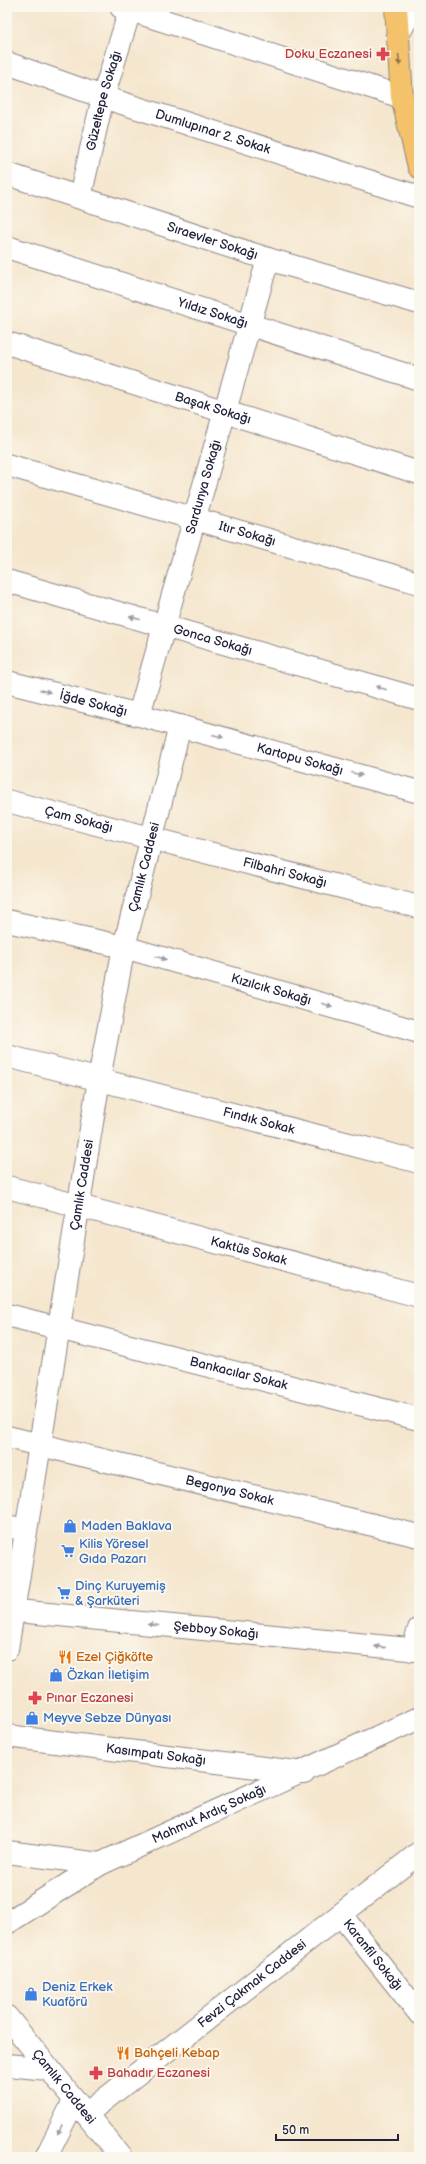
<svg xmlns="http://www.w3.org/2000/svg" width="426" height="2164" font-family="'Balsamiq Sans',sans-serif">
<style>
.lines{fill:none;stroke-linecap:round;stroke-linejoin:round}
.minor-casing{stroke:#8c8484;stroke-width:24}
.major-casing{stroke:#8c8484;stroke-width:24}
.minor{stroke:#fff;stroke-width:22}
.major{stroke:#f4c26a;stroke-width:22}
.oneway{fill:#8b7252}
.oneway2{fill:#9c9ca7}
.labels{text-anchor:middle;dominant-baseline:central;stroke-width:4;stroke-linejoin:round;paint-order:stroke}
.health-label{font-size:13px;fill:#be3a42;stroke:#fbf7ec;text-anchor:start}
.street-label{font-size:13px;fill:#22223b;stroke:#fbf7ec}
.shop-label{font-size:13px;fill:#366cbe;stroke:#fbf7ec;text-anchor:start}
.food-label{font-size:13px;fill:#c56008;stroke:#fbf7ec;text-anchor:start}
</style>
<rect width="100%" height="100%" fill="#fbf7ec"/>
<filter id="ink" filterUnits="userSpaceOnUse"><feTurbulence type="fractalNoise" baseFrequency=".025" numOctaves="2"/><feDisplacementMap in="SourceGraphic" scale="8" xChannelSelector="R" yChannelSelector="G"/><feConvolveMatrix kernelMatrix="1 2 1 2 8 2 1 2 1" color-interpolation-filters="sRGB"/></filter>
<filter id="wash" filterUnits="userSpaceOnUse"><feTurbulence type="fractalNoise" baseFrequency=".012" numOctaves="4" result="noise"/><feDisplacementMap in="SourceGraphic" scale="16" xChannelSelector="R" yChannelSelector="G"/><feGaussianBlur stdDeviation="0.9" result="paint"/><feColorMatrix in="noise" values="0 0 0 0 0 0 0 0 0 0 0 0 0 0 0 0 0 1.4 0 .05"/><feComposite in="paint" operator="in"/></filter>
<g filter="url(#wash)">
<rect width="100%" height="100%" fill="#f5e6ce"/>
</g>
<g filter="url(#ink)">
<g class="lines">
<g class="minor-casing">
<g id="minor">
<path d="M121 7 402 97"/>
<path d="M397 36 414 7"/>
<path id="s1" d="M7 63 103 97 419 197"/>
<path id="s2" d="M7 174 268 259 419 303"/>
<path id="s3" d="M80 197 103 97 131 7"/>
<path id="s4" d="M7 247 419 379"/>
<path id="s5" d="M7 343 419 473"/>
<path id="s6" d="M7 465 419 583"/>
<path id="s7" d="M7 581 419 699"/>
<path id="s8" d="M7 682 139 715 419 792"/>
<path id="s9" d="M139 715 268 259"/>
<path id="s10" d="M7 801 419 907"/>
<path id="s11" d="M7 921 124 947 419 1032"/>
<path id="s12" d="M7 1056 419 1162"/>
<path id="s13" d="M7 1187 419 1296"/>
<path id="s14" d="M7 1315 419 1419"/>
<path id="s15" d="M7 1437 419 1536"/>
<path d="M7 1526 26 1530"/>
<path id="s16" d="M7 1610 419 1650"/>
<path id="s17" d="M7 1649 99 1079 124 947 180 726"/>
<path d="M412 1650 419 1629"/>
<path id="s18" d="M7 1736 304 1773"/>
<path d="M7 1852 100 1864"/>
<path id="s19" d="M341 1915 419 2013"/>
<path id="s20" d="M7 1923 100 1864 419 1718"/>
<path id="s21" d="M7 2017 121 2157"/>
<path d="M7 2065 48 2069"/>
<path id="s22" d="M86 2114 419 1853"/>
<path d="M46 2157 74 2101"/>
</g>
</g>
<g class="major-casing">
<path id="major" d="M396 7 402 97 419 167"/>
</g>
<use href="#minor" class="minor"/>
<use href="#major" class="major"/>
</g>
<defs><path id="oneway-solid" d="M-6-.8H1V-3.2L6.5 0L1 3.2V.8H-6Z"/></defs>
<use class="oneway" href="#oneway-solid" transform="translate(399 60) rotate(85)"/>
<g class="oneway2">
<use href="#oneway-solid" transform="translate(135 618) rotate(-164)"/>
<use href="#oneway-solid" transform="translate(381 688) rotate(-164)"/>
<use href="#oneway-solid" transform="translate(45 691) rotate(14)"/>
<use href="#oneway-solid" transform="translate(218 736) rotate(15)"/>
<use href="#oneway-solid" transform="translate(357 774) rotate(15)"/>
<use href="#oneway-solid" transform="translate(161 958) rotate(16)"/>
<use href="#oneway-solid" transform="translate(327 1005) rotate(16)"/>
<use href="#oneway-solid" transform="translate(153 1625) rotate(-174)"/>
<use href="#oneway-solid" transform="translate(380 1647) rotate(-174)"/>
<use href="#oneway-solid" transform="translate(60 2129) rotate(117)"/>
</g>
</g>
<defs>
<g id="pharmacy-bare" transform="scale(1.08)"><path d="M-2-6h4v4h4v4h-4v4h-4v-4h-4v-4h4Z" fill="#e0444e" stroke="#fbf7ec" stroke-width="2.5" paint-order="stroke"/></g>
<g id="shop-bare" transform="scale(1.08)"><path d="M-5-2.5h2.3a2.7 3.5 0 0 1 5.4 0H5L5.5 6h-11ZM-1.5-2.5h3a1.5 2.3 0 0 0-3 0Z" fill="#3f7fe0" stroke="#fbf7ec" stroke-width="2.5" paint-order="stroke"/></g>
<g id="supermarket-bare" transform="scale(1.08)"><path d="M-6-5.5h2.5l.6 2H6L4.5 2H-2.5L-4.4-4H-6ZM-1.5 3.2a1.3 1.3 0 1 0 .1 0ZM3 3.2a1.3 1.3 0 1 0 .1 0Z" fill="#3f7fe0" stroke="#fbf7ec" stroke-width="2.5" paint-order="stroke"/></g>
<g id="restaurant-bare" transform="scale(1.08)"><path d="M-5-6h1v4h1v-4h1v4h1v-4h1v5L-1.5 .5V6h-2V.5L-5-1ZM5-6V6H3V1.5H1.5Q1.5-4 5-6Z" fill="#e8710a" stroke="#fbf7ec" stroke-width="2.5" paint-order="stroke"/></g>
</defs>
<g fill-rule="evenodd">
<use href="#pharmacy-bare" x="383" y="54"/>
<use href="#shop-bare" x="70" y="1526"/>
<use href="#supermarket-bare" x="68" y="1551"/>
<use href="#supermarket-bare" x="64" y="1593"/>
<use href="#restaurant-bare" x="65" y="1657"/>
<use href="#shop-bare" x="56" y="1675"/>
<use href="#pharmacy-bare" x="35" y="1698"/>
<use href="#shop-bare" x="32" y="1718"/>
<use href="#shop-bare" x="31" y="1994"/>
<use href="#restaurant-bare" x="123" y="2053"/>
<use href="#pharmacy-bare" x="96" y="2073"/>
</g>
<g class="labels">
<g class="health-label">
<text x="372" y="54" text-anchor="end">Doku Eczanesi</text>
<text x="46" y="1698">Pınar Eczanesi</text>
<text x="107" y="2073">Bahadır Eczanesi</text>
</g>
<g class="street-label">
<text stroke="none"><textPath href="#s3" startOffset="99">Güzeltepe Sokağı</textPath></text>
<text stroke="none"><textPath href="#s1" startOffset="217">Dumlupınar 2. Sokak</textPath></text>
<text stroke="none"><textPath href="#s2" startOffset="216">Sıraevler Sokağı</textPath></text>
<text stroke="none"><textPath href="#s4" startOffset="216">Yıldız Sokağı</textPath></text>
<text stroke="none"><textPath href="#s5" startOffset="216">Başak Sokağı</textPath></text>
<text stroke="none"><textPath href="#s9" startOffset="237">Sardunya Sokağı</textPath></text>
<text stroke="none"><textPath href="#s6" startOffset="250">Itır Sokağı</textPath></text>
<text stroke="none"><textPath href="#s7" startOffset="214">Gonca Sokağı</textPath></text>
<text stroke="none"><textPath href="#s8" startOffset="89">İğde Sokağı</textPath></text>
<text stroke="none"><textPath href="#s8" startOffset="303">Kartopu Sokağı</textPath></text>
<text stroke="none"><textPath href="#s10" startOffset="74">Çam Sokağı</textPath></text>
<text stroke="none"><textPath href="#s17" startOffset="794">Çamlık Caddesi</textPath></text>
<text stroke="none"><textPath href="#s10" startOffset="287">Filbahri Sokağı</textPath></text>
<text stroke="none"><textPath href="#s11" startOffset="273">Kızılcık Sokağı</textPath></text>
<text stroke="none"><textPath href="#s12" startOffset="260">Fındık Sokak</textPath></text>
<text stroke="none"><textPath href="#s17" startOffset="470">Çamlık Caddesi</textPath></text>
<text stroke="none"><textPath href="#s13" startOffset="250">Kaktüs Sokak</textPath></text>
<text stroke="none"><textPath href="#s14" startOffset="239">Bankacılar Sokak</textPath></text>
<text stroke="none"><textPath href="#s15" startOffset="229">Begonya Sokak</textPath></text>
<text stroke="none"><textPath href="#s16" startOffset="210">Şebboy Sokağı</textPath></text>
<text stroke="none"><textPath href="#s18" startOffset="150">Kasımpatı Sokağı</textPath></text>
<text stroke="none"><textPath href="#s20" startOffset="230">Mahmut Ardıç Sokağı</textPath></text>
<text stroke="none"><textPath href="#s19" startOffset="51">Karanfil Sokağı</textPath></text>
<text stroke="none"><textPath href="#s22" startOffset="211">Fevzi Çakmak Caddesi</textPath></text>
<text stroke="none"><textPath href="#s21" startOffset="90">Çamlık Caddesi</textPath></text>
</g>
<g class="shop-label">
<text x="81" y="1526">Maden Baklava</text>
<text x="79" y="1544">Kilis Yöresel<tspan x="79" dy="15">Gıda Pazarı</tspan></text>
<text x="75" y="1586">Dinç Kuruyemiş<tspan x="75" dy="15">&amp; Şarküteri</tspan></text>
<text x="67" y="1675">Özkan İletişim</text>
<text x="43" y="1718">Meyve Sebze Dünyası</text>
<text x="42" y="1987">Deniz Erkek<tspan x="42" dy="15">Kuaförü</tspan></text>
</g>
<g class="food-label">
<text x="76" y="1657">Ezel Çiğköfte</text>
<text x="134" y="2053">Bahçeli Kebap</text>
</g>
</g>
<rect width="426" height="2164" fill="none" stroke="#fbf7ec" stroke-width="24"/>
<path d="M276 2134v6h122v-6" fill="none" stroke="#22223b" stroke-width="2"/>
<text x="282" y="2134" font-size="12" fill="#22223b" stroke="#fbf7ec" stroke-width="3" paint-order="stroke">50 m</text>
</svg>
